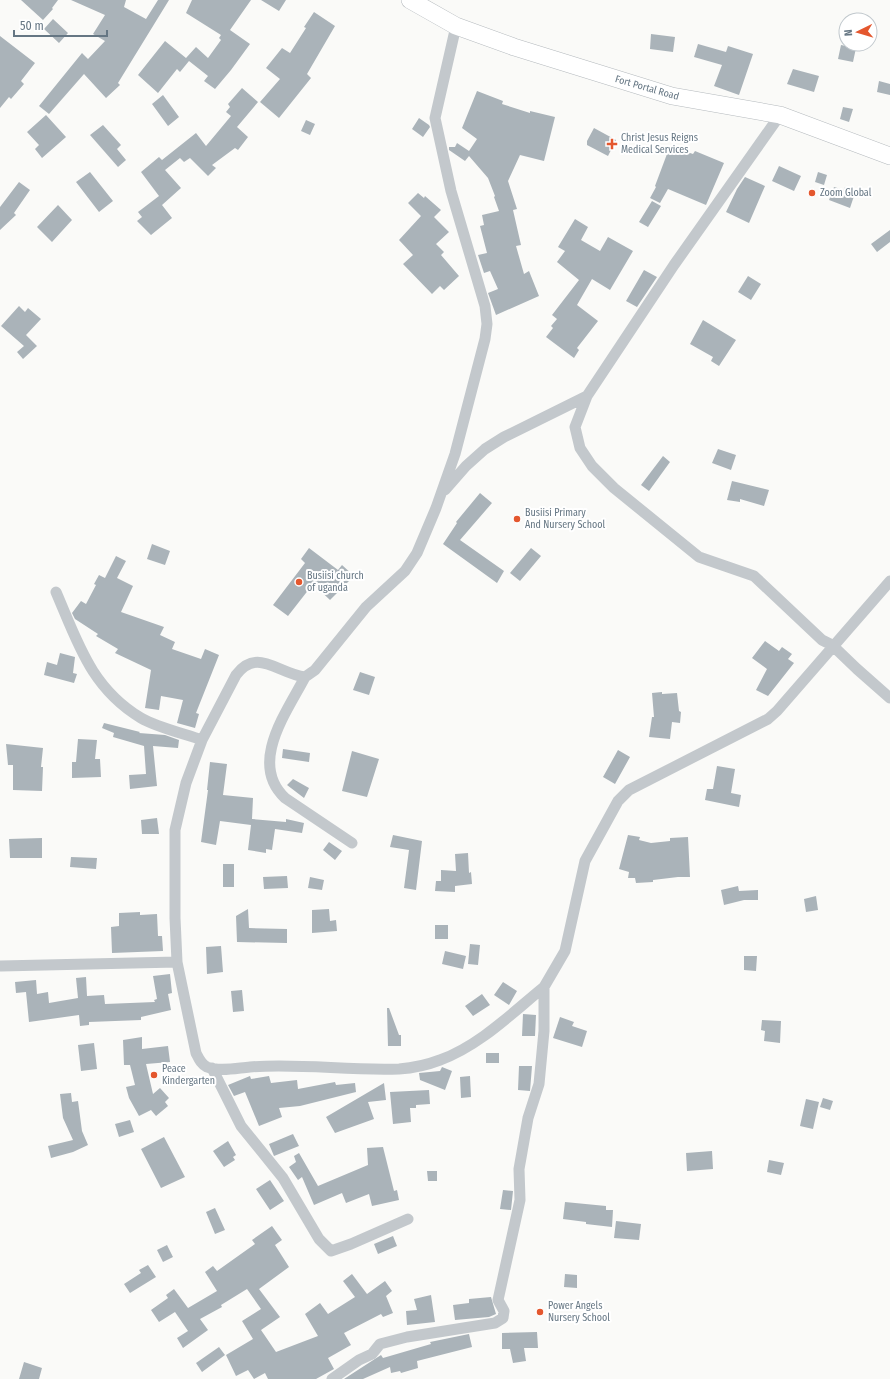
<svg xmlns="http://www.w3.org/2000/svg" width="890" height="1379" font-family="'Fira Sans Condensed',sans-serif">
<style>
.building{fill:#aab3b9}
.lines{fill:none;stroke-linecap:round;stroke-linejoin:round}
.primary-casing{stroke:#b5babe;stroke-width:18}
.minor{stroke:#c3c8cc;stroke-width:11}
.primary{stroke:#fff;stroke-width:17}
.poi-dot{fill:#e4572e;stroke:#fff;stroke-width:1.5}
.labels{text-anchor:middle;dominant-baseline:central;stroke-width:4;stroke-linejoin:round;paint-order:stroke}
.street-label{font-size:10px;fill:#657683;stroke:#fff}
.poi-label{font-size:10px;fill:#657683;stroke:#fff;text-anchor:start}
</style>
<rect width="100%" height="100%" fill="#fafaf8"/>
<path class="building" d="M21 0H58L52 8 53 9 43 20Z
M71 0H126L124 7 146 19 158 0H169L118 83 120 85 106 98 84 74 49 114 39 106 52 90 82 53 88 59 105 41 93 34 105 15Z
M192 0H251L230 30 250 44 231 70 215 89 204 81 208 76 189 61 180 72 177 69 158 93 138 75 165 41 186 58 196 47 208 58 221 40 219 38 221 35 186 13Z
M261 0H286L279 11Z
M314 12 335 26 307 74 311 78 279 118 260 102 280 79 266 68 282 48 290 53 306 28 304 27Z
M53 19 68 33 59 43 44 29Z
M651 34 675 37 673 52 650 49Z
M0 36 35 63 21 81 24 84 11 99 9 97 0 108Z
M698 44 726 52 728 46 753 54 739 95 714 86 722 65 694 57Z
M841 45 856 48 853 62 838 59Z
M793 69 819 76 814 92 787 84Z
M879 81 890 84V95L877 92Z
M242 88 258 102 237 127 248 137 238 150 235 148 212 165 216 168 208 176 190 158 184 162 180 158 165 170 181 188 162 205 172 218 151 235 137 221 142 217 138 212 159 196 141 172 159 157 162 160 196 133 206 146 231 116 226 112 230 107 228 104Z
M477 91 503 101 502 104 530 113V111L555 117 544 161 520 155 508 181 517 209 513 210 521 245 516 246 524 274 529 271 539 296 496 315 488 293 498 289 490 271 484 273 478 255 487 253 480 226 484 225 482 215 499 211 494 197 495 196 488 178 469 156 465 161 449 150V147H455L457 143 469 151 477 139 462 128Z
M163 95 179 117 168 126 152 104Z
M843 107 853 109 849 122 840 119Z
M46 115 66 137 42 158 35 149 39 145 27 132Z
M419 118 429 125 430 127 423 137 412 129Z
M306 120 315 124 310 135 301 131Z
M103 125 121 145 117 149 126 160 118 167 90 135Z
M594 128 616 140 608 156 587 145V141Z
M670 146 693 154 695 151 724 163 706 205 668 189 660 203 650 198 656 187 655 186Z
M779 166 801 176 794 191 772 181Z
M90 172 113 201 99 212 76 182Z
M818 172 827 175 824 185 815 182Z
M745 177 765 186 749 223 726 212 737 189Z
M19 182 30 190 14 213 16 215 0 230V207Z
M834 187 844 190 845 187 856 190 850 208 829 200Z
M418 193 424 198 425 196 441 210 434 217 449 232 436 244 444 252 441 255 459 276 444 290 440 286 432 294 403 264 413 255 399 240 421 216 408 203Z
M652 201 661 206 648 227 639 222Z
M58 205 72 220 52 242 37 227Z
M575 219 588 227 581 240 600 251 608 237 633 251 610 290 592 279 577 305 598 321 577 348 579 350 574 358 546 337 553 328 551 326 557 319 552 315 579 280 557 262 565 251 558 247Z
M890 230V242L877 252 871 244Z
M644 270 657 277 637 307 626 301Z
M748 276 761 284 751 300 738 292Z
M19 306 25 312 28 308 41 319 26 335 37 346 23 359 17 352 24 346 1 326Z
M703 320 736 340 719 366 711 361 713 357 690 344Z
M718 449 736 455 731 470 712 463Z
M663 456 670 462 649 491 641 485Z
M732 481 769 490 764 506 740 499V502L727 500Z
M480 493 492 503 460 540 504 571 497 583 443 544 457 523 456 522Z
M152 544 170 551 165 565 147 559Z
M309 548 338 570 342 565 354 576 330 600 313 584 288 616 273 605 305 563 301 559Z
M531 548 541 556 520 581 510 573Z
M116 556 126 561 117 578 133 586 121 612 164 627 160 635 175 642 172 649 201 659 205 649 219 655 196 713 199 714 195 728 177 723 183 700 161 696 159 710 145 708 151 670 115 653 118 649 96 636 98 634 75 619 72 613 81 601 86 604 96 585 94 584 99 575 105 578Z
M765 641 779 651 782 647 792 654 788 659 794 663 768 696 756 690 767 669 752 658Z
M60 653 75 657 73 673 77 674 74 683 44 675 47 662 57 665Z
M360 672 375 677 369 695 353 690Z
M662 692V694L677 693 679 711 681 712 680 723 672 722 670 739 649 737 652 717H654L652 693Z
M104 723 140 732 139 733 165 735 179 740 178 748 153 746 157 786 130 789 129 775 146 774 144 746 113 737 114 733 102 728Z
M78 739 97 740 95 759H100L101 777 72 778V762H76Z
M6 744 43 748 41 767H43L42 791 13 790V765H8Z
M283 749 310 753 309 762 282 758Z
M618 750 630 757 615 784 603 777Z
M352 751 379 759 367 797 342 791Z
M210 762 227 764 223 795 253 798 252 819 286 822V819L304 823 302 833 275 829 272 850 266 849V853L248 850 251 825 220 821 216 845 201 842 208 790H207Z
M717 766 735 769 731 793 741 795 739 807 705 800 707 789H713Z
M293 779 309 788 304 798 287 785Z
M157 818 159 834H142L141 820Z
M393 835 422 841 416 890 404 888 409 850 390 847Z
M628 835 640 837 639 840 651 843 670 841V838L688 837 690 877H678L653 880V882L636 883 635 878H628L629 872 619 869Z
M42 838V858H10L9 839Z
M329 842 342 851 335 860 323 850Z
M468 853 469 873 471 872 472 884 455 886V892L435 891 436 881H441V870L456 871 455 854Z
M71 857 97 858 96 869 70 867Z
M223 864H234V887H223Z
M287 876 288 888 264 889 263 877Z
M310 877 324 880 322 890 308 888Z
M738 886 739 891 758 890V900H744L724 905 721 890Z
M816 896 818 910 806 912 804 899Z
M248 909 249 928 287 929V943L237 942 236 916Z
M329 909 330 921 336 920 337 931 312 933V910Z
M140 912V915L157 914 158 936H162L163 951 112 953 111 927 119 926V913Z
M435 925H448V939H435Z
M470 944 480 945 478 965 468 964Z
M221 946 223 972 207 974 206 947Z
M445 951 466 956 463 969 442 964Z
M744 956H757L756 971 744 970Z
M170 974 172 993 168 994 171 1010 141 1017V1020L89 1022V1025L80 1026 79 1015 29 1022 26 992 16 993 15 982 36 980 37 994 48 992 49 1003 78 998 76 978 86 977 87 996 104 995 105 1004 155 1002 154 1000 157 999 153 976Z
M503 982 517 991 509 1005 494 995Z
M242 990 244 1011 233 1012 231 991Z
M482 994 490 1005 473 1016 465 1006Z
M387 1008H389L399 1035H401V1046H388Z
M523 1014 536 1015 535 1036H522Z
M560 1017 574 1022 572 1026 587 1031 582 1047 553 1038Z
M762 1020 781 1021 780 1043 764 1041 765 1031 761 1030Z
M142 1037V1049L168 1046 170 1062 146 1064 153 1094 160 1088 169 1098 165 1102 168 1106 156 1116 151 1110 139 1116 129 1098 126 1087 135 1085 130 1065H124L123 1040Z
M94 1043 97 1069 81 1071 78 1045Z
M486 1053H499V1063H486Z
M519 1066H532L530 1091 518 1090Z
M442 1067 452 1071 445 1090 420 1080 419 1073 440 1071Z
M250 1076 251 1079 269 1076 271 1083 297 1080 298 1089 335 1082 336 1085 355 1083 356 1092 300 1106 279 1108 282 1117 259 1126 245 1092 234 1096 228 1085Z
M470 1076 471 1097 461 1098 460 1077Z
M384 1083 386 1100 368 1102 374 1119 335 1133 326 1117Z
M429 1090 430 1104 416 1105V1108H410L411 1122 393 1124 390 1092Z
M71 1093 72 1102 78 1101 82 1131 88 1145 73 1152 51 1158 48 1146 73 1140 63 1118 60 1094Z
M823 1098 833 1101 830 1110 820 1107Z
M806 1099 819 1102 813 1129 800 1126Z
M130 1120 134 1132 119 1137 115 1124Z
M293 1134 299 1146 274 1156 269 1144Z
M164 1137 185 1177 161 1188 141 1149Z
M228 1141 236 1155 233 1157 235 1160 224 1167 213 1151Z
M383 1147 394 1191 397 1190 399 1200 372 1206 369 1194 346 1203 342 1193 314 1205 302 1177 298 1180 289 1167 296 1162 294 1156 299 1153 318 1186 368 1165 367 1148Z
M712 1151 713 1169 687 1171 686 1153Z
M769 1160 784 1163 781 1175 767 1172Z
M427 1171H437V1181H428Z
M270 1180 284 1201 270 1210 256 1189Z
M503 1190 513 1191 511 1210 500 1209Z
M565 1202 606 1206V1210H613L612 1227 586 1224V1222L563 1219Z
M215 1208 225 1230 215 1234 206 1212Z
M616 1221 641 1224 639 1240 614 1238Z
M272 1226 282 1240 275 1245 289 1267 259 1289 280 1317 261 1330 276 1352 318 1336 305 1314 320 1303 328 1314 355 1297 343 1281 352 1274 367 1294 385 1281 392 1291 386 1296 393 1313 383 1317 381 1314 344 1333 351 1345 328 1358 334 1369 316 1379H268L265 1373 254 1379 248 1370 236 1376 226 1355 253 1339 242 1321 261 1309 247 1289 221 1305 222 1307 200 1319 208 1330 183 1348 177 1338 188 1331 175 1312 159 1322 151 1310 168 1298 166 1295 174 1289 188 1308 217 1291 205 1272 213 1266 217 1271 255 1244 252 1240Z
M393 1236 397 1246 378 1254 374 1244Z
M167 1245 173 1257 163 1262 157 1250Z
M148 1265 156 1277 130 1293 124 1284 141 1273 139 1270Z
M565 1274 577 1275V1288L564 1287Z
M431 1295 435 1322 407 1325 406 1311 417 1310 414 1299Z
M491 1297 496 1314 489 1317 455 1320 453 1305 469 1303V1299Z
M537 1332 538 1348H524L526 1361 513 1363 510 1349H502V1333Z
M469 1334 472 1347 417 1361 418 1368 401 1373 400 1371 391 1373 390 1367 363 1379H344L381 1355 383 1358 431 1344 430 1342Z
M219 1347 225 1355 202 1372 196 1363Z
M24 1362 42 1368 39 1379H19Z"/>
<g class="lines">
<g class="primary-casing">
<path id="primary" d="M410 0 456 26 514 47 672 96 780 115 890 156"/>
</g>
<path class="minor" d="M456 26 435 118 451 191 485 306 487 324 485 339 455 454 436 508 417 553 405 571 366 607 315 670 305 677C277 673 257 647 236 675L202 740 186 783 175 830V918L177 962 196 1053C199 1059 201 1064 207 1067 219 1072 237 1068 250 1067 299 1063 349 1071 399 1069 413 1068 427 1065 440 1060 479 1046 512 1013 544 987
M780 115 674 265 587 396 575 427 580 448 592 466 614 488 699 557 754 576 822 640 832 645 857 669 890 698
M445 490 466 466 485 449 504 437 587 396
M56 592C78 643 91 688 141 718 156 727 185 734 202 740
M305 677C287 712 248 763 285 798L352 843
M1 966 177 962
M212 1068 241 1126 283 1178 319 1239 331 1251 351 1244 408 1219
M332 1379 359 1360 372 1354 380 1344 407 1337 495 1323 503 1318 504 1311 498 1300 520 1200 519 1169 528 1118 539 1084 544 1031V987L565 951 585 861 618 801 629 790 768 719 777 711 890 581"/>
<use href="#primary" class="primary"/>
</g>
<g class="poi-dot">
<path d="M610 138h4v4h4v4h-4v4h-4v-4h-4v-4h4z"/>
<circle cx="812" cy="193" r="4"/>
<circle cx="517" cy="519" r="4"/>
<circle cx="299" cy="582" r="4"/>
<circle cx="154" cy="1075" r="4"/>
<circle cx="540" cy="1312" r="4"/>
</g>
<g class="labels">
<g class="street-label">
<text transform="translate(647 88) rotate(16)">Fort Portal Road</text>
</g>
<g class="poi-label">
<text x="621" y="138">Christ Jesus Reigns<tspan x="621" dy="12">Medical Services</tspan></text>
<text x="820" y="193">Zoom Global</text>
<text x="525" y="513">Busiisi Primary<tspan x="525" dy="12">And Nursery School</tspan></text>
<text x="307" y="576">Busiisi church<tspan x="307" dy="12">of uganda</tspan></text>
<text x="162" y="1069">Peace<tspan x="162" dy="12">Kindergarten</tspan></text>
<text x="548" y="1306">Power Angels<tspan x="548" dy="12">Nursery School</tspan></text>
</g>
</g>
<g transform="translate(858 32) rotate(265)"><circle r="19" fill="#ffffff" stroke="#c1c8cd"/>
<path d="M0-3L7 15L0 10L-7 15Z" fill="#e4572e"/>
<text y="-6" font-size="11" font-weight="bold" text-anchor="middle" fill="#657683">N</text>
</g>
<path d="M14 30v6h93v-6" fill="none" stroke="#657683" stroke-width="2"/>
<text x="20" y="30" font-size="12" fill="#657683" stroke="#ffffff" stroke-width="3" paint-order="stroke">50 m</text>
</svg>
